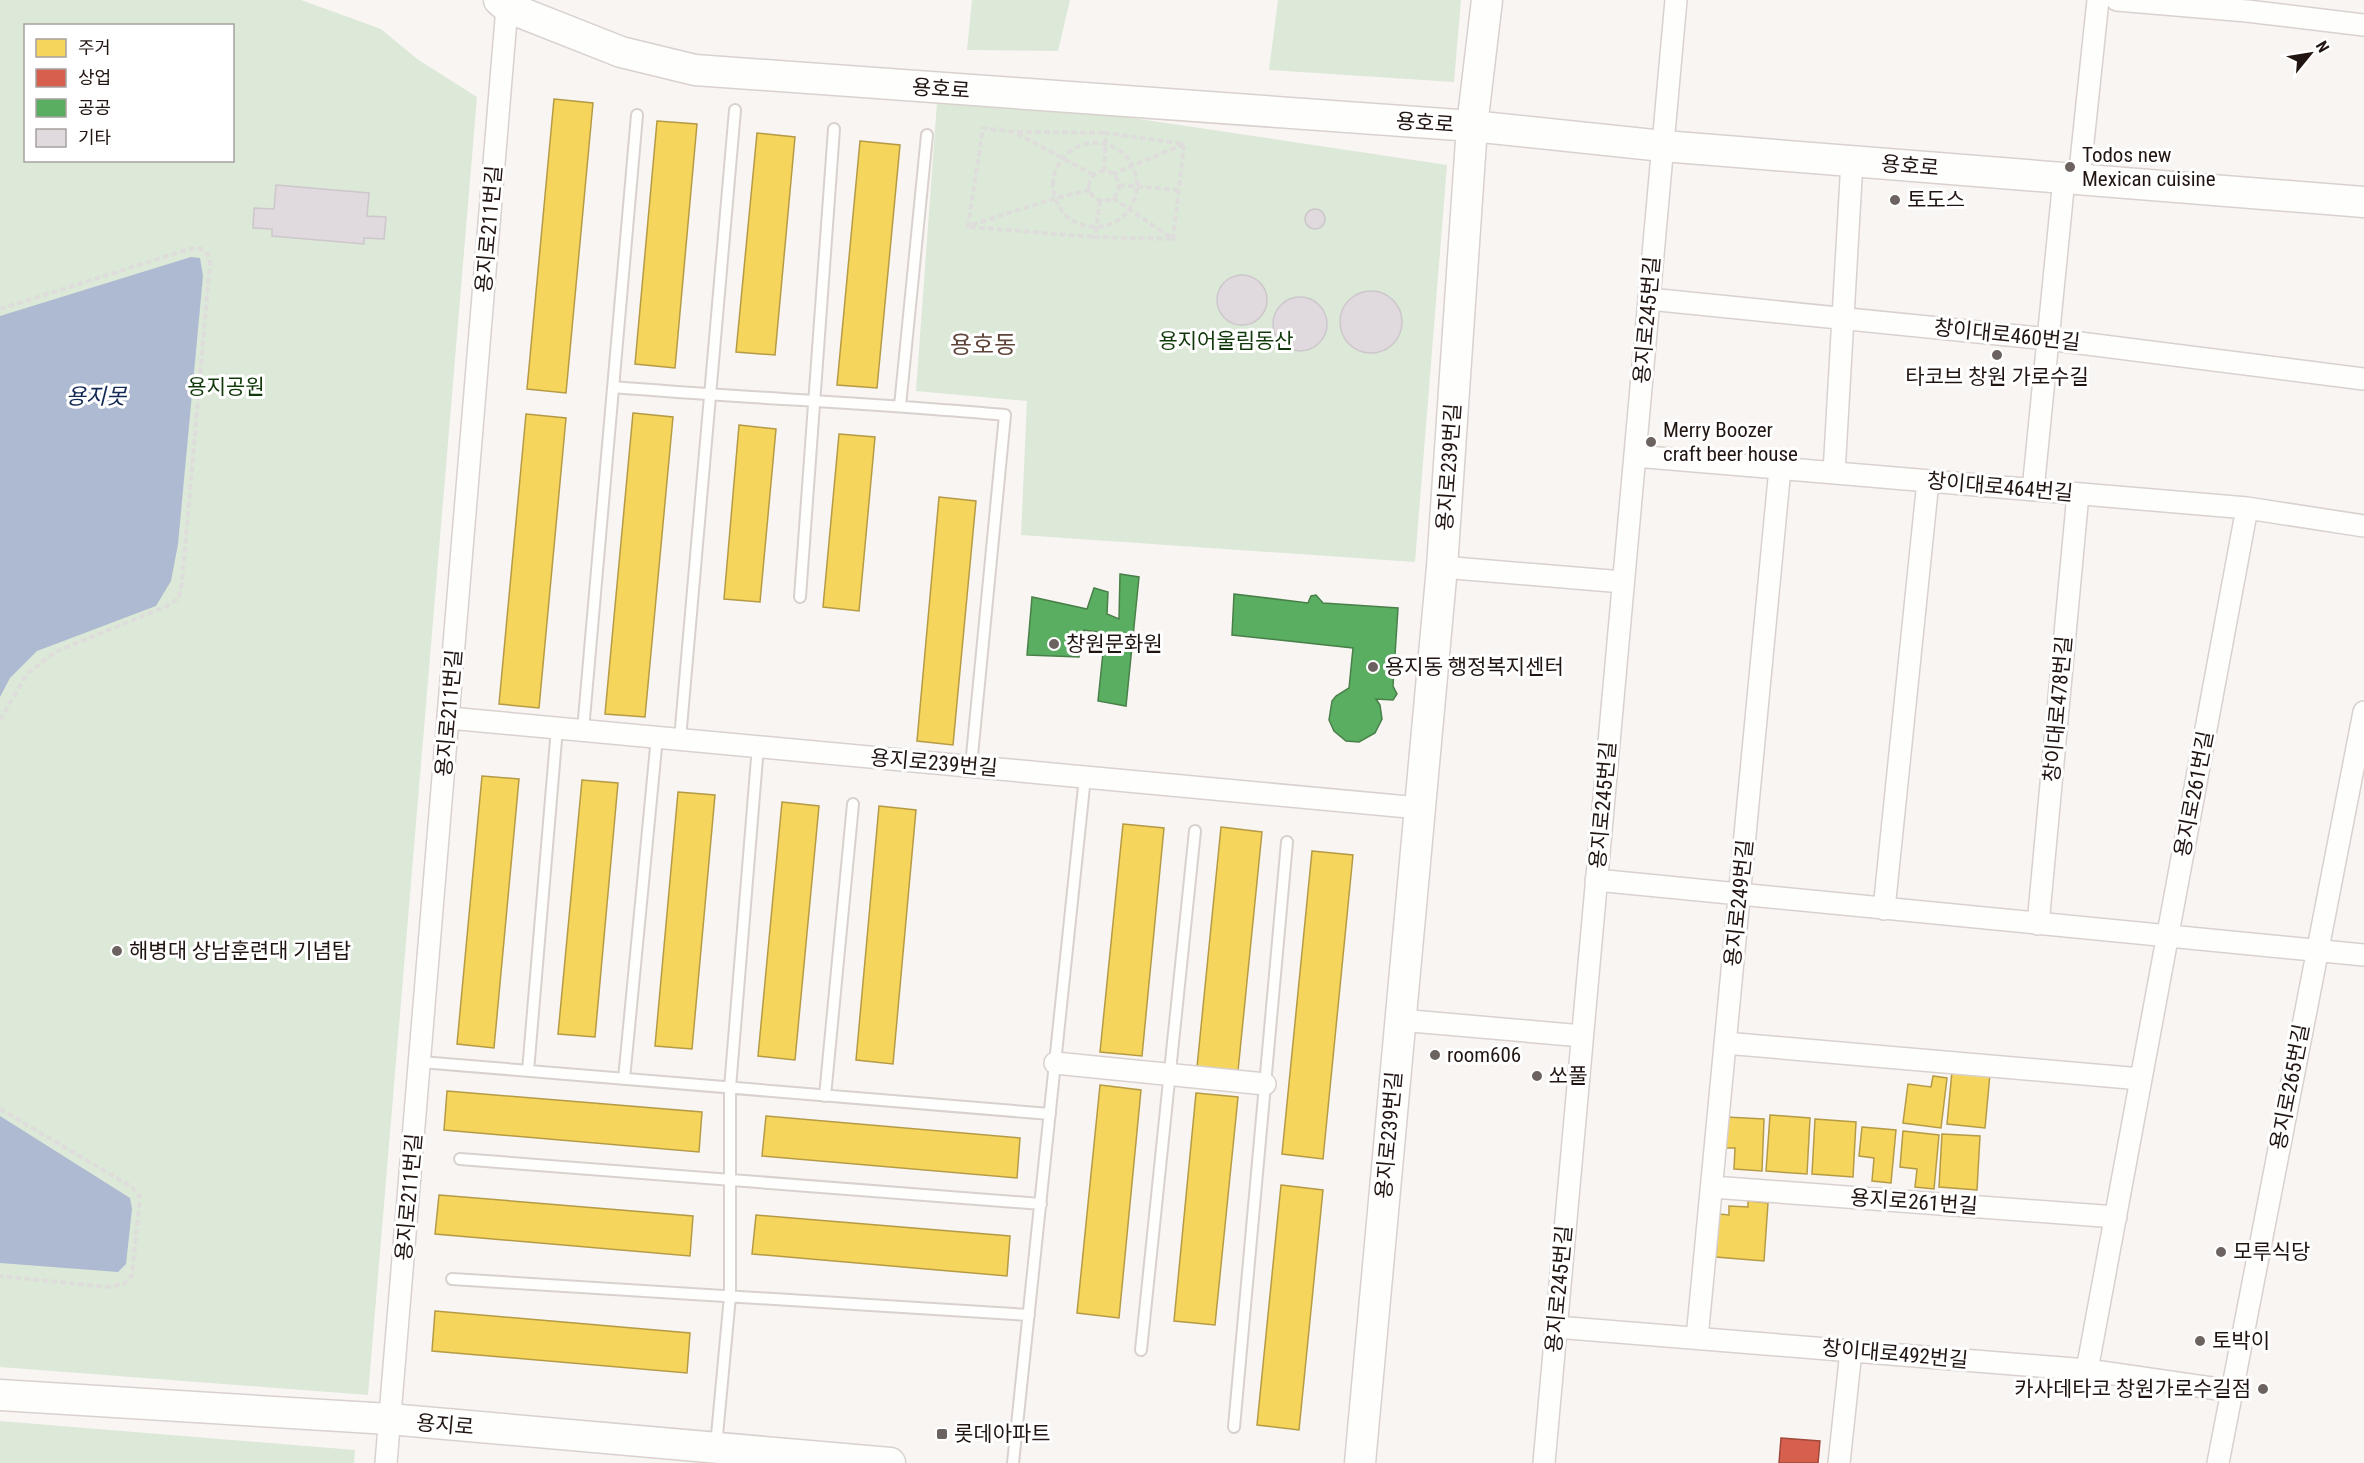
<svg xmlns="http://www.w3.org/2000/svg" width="2364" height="1463" font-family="'Roboto Condensed','Noto Sans KR',sans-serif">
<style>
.green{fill:#dce8d8;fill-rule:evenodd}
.water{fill:#aebad1}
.homes{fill:#f6d55c;stroke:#b69b46;stroke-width:1.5}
.shops{fill:#d6604d;stroke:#a04a3b;stroke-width:1.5}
.public{fill:#5aae61;stroke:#498049;stroke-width:1.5}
.building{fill:#e0d9de;stroke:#cdc7cb;stroke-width:1.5}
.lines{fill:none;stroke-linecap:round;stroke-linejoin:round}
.lane-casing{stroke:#d9d1ce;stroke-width:14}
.street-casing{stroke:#d9d1ce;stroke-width:24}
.secondary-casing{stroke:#d9d1ce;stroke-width:33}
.path{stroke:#dedddc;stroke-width:4;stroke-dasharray:6 3;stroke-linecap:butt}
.lane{stroke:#fefefd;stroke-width:10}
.street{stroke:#fefefd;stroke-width:21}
.secondary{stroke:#fefefd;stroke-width:30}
.poi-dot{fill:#6c6360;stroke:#fff;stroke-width:2}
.labels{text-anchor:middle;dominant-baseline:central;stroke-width:6;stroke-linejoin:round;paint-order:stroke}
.street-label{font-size:21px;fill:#211511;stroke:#fff}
.poi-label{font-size:21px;fill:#211511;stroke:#fff;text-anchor:start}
.park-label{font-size:21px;fill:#11380a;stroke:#fff}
.water-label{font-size:22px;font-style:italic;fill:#122854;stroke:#fff}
.quarter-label{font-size:24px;fill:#5f443a;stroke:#fff}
</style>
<rect width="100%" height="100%" fill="#f8f5f3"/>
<path class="green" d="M0 0H301L381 29 417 59 477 97 368 1395 0 1367ZM26 26H232V160H26Z
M972 0H1070L1058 51 967 50Z
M1278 0H1461L1454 82 1269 70Z
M938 89 1447 165 1415 562 1021 535 1027 401 916 391Z
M0 1421 355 1450 354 1463H0Z"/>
<path class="water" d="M191 257 200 258 203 276 178 544 171 581 156 606 37 651 10 678 0 697V316Z
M0 1116 130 1198 132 1209 126 1264 118 1272 0 1263Z"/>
<path class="homes" d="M554 99 593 103 566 393 527 389Z
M657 121 697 124 675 368 635 364Z
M757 133 795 137 775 355 736 352Z
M860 141 900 145 877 388 837 385Z
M633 413 673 417 645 717 605 714Z
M526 414 566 418 539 708 499 704Z
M739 425 776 429 760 602 724 599Z
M839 434 875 437 859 611 823 607Z
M939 497 976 501 953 745 917 741Z
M482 776 519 779 494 1048 457 1044Z
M582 780 618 783 595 1037 558 1034Z
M678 792 715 795 692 1049 655 1046Z
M782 802 819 806 795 1060 758 1056Z
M879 806 916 810 893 1064 856 1060Z
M1123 824 1164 828 1142 1056 1100 1052Z
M1221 827 1262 832 1238 1071 1197 1067Z
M1312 851 1353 855 1323 1159 1282 1154Z
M1952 1071 1990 1074 1985 1128 1947 1124Z
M1933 1076 1947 1078 1941 1128 1903 1123 1908 1084 1931 1087Z
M1100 1085 1141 1090 1119 1318 1077 1313Z
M447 1091 702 1112 699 1152 444 1130Z
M1196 1093 1238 1097 1215 1325 1174 1321Z
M1770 1115 1810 1118 1807 1174 1766 1171Z
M766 1116 1020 1138 1017 1178 762 1156Z
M1726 1117 1764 1119 1762 1171 1734 1169 1735 1148H1725Z
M1815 1119 1856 1122 1853 1177 1812 1174Z
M1862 1127 1896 1130 1891 1183 1872 1181 1874 1158 1859 1156Z
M1903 1131 1939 1135 1934 1189 1915 1187 1917 1169 1900 1167Z
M1942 1134 1980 1136 1977 1190 1939 1187Z
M1281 1185 1323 1190 1299 1430 1257 1425Z
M439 1195 693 1216 690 1256 435 1234Z
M1748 1201 1768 1203 1764 1261 1716 1257 1719 1214 1729 1215V1206L1748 1207Z
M756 1215 1010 1236 1007 1276 752 1254Z
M435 1311 690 1333 687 1373 432 1351Z"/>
<path class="shops" d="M1781 1438 1820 1441 1818 1463H1779Z"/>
<path class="public" d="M1120 574 1139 577 1126 706 1098 701 1105 633 1084 630 1079 657 1027 655 1032 597 1087 609 1094 588 1108 592 1107 614 1119 619Z
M1234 594 1308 603 1311 596 1316 595 1323 603 1398 608 1393 686 1397 694 1393 700 1376 699 1380 705 1382 719 1375 733 1359 742 1346 741 1334 731 1329 720 1332 701 1336 696 1349 688 1353 648 1232 635Z"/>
<path class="building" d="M276 185 369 193 367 216 386 217 384 239 364 238V244L272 236V229L253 228 254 208 274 209Z
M1305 219a10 10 0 1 1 20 0a10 10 0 1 1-20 0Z
M1217 300a25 25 0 1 1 50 0a25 25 0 1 1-50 0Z
M1340 322a31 31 0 1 1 62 0a31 31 0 1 1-62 0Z
M1273 324a27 27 0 1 1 54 0a27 27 0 1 1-54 0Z"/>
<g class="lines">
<g class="lane-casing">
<path id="lane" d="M613 387C744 398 875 403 1005 415L971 766
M900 406 927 135
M800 597 834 129
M583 730 637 115
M680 739 735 110
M421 1062 1050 1114
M528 1071 557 728
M624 1079 657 737
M825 1096 853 804
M460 1159 1041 1204
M452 1279 1029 1315
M1141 1350 1195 831
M1234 1427 1287 842
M716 1446 730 1296V1088L758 746
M1013 1463 1085 777"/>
</g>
<g class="street-casing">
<path id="street" d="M2117 0 2247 11 2364 25
M2079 180 2098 0
M1649 299 2048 339 2364 379
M1635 456 2247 508 2364 526
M1834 473 1852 161
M2033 490 2064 179
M1442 567 1623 582
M449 718 1419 808
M1596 880 2364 955
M1884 909 1928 481
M2038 924 2078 494
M1400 1020 1582 1036
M1725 1043 2141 1079
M1055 1063 1265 1084
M1712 1187 2116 1217
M1556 1327 2087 1370 2232 1391
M1697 1338 1780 468
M2087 1370 2247 508
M386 1463 507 7
M1544 1463 1676 0
M1839 1463 1851 1351
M2218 1463 2364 712"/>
</g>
<g class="secondary-casing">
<path id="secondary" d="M499 0 507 7 621 52 695 70 1472 126 1663 146 2364 202
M0 1395 389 1419 890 1463
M1360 1463 1442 567 1472 126 1487 0"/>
</g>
<path class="path" d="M1017 132 1106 133
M1053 185a42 42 0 1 1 84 0a42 42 0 1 1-84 0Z
M1104 171 1106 133 1184 144 1113 174
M1089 186a15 15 0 1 1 30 0a15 15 0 1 1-30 0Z
M1119 185 1178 190
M1090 190 1056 198 968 226 983 128 1014 132 1094 175
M1113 198 1173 239 1184 145
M1100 200 1095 237 1171 239
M970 227 1095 237
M0 309 189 249 200 248 208 255 210 263 182 582 179 598 167 606 55 652 27 674 0 720
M0 1109 132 1187 140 1197 132 1275 124 1284 107 1287 0 1276"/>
<use href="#lane" class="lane"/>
<use href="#street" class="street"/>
<use href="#secondary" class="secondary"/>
</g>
<g class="poi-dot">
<circle cx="2070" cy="167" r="6"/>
<circle cx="1895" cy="200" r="6"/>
<circle cx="1997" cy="355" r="6"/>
<circle cx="1651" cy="442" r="6"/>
<circle cx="1054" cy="644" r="6"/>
<circle cx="1373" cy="667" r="6"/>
<circle cx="117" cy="951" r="6"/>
<circle cx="1435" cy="1055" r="6"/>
<circle cx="1537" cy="1076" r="6"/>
<circle cx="2221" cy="1252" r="6"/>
<circle cx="2200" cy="1341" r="6"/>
<circle cx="2263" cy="1389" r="6"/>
<rect x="936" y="1428" width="12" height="12" rx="3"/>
</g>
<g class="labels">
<g class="street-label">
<text transform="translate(941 89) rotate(4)">용호로</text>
<text transform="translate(1425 123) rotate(4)">용호로</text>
<text transform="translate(1910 166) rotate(5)">용호로</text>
<text transform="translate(489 229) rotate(-85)">용지로211번길</text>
<text transform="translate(1647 320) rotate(-85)">용지로245번길</text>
<text transform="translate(2007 335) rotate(6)">창이대로460번길</text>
<text transform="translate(1449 467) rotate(-86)">용지로239번길</text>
<text transform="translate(2000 487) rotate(5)">창이대로464번길</text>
<text transform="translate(2058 709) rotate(-85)">창이대로478번길</text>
<text transform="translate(449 713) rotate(-85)">용지로211번길</text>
<text transform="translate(934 763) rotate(5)">용지로239번길</text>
<text transform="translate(2194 794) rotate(-79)">용지로261번길</text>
<text transform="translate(1603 805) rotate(-85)">용지로245번길</text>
<text transform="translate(1739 903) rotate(-84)">용지로249번길</text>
<text transform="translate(2290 1087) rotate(-79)">용지로265번길</text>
<text transform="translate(1389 1135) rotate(-85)">용지로239번길</text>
<text transform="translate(409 1197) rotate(-85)">용지로211번길</text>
<text transform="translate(1914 1202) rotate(4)">용지로261번길</text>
<text transform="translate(1559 1289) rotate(-85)">용지로245번길</text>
<text transform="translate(1895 1354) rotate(5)">창이대로492번길</text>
<text transform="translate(445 1425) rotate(5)">용지로</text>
</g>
<g class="poi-label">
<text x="2082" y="155">Todos new<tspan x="2082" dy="24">Mexican cuisine</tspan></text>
<text x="1907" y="200">토도스</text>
<text x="1997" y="377" text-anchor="middle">타코브 창원 가로수길</text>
<text x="1663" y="430">Merry Boozer<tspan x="1663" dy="24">craft beer house</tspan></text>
<text x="1066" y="644">창원문화원</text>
<text x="1385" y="667">용지동 행정복지센터</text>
<text x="129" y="951">해병대 상남훈련대 기념탑</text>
<text x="1447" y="1055">room606</text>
<text x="1549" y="1076">쏘풀</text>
<text x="2233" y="1252">모루식당</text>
<text x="2212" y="1341">토박이</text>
<text x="2251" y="1389" text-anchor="end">카사데타코 창원가로수길점</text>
<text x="954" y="1434">롯데아파트</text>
</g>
<g class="park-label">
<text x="1226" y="341">용지어울림동산</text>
<text x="226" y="387">용지공원</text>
</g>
<g class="water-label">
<text x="96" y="396">용지못</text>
</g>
<g class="quarter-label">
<text x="983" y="345">용호동</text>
</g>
</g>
<rect x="24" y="24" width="210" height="138" fill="#ffffff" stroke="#a6a1a0" stroke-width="1.5"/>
<rect x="36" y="39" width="30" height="18" fill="#f6d55c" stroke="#a6a1a0" stroke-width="1.5"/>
<text x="78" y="54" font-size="18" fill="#211511">주거</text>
<rect x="36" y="69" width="30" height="18" fill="#d6604d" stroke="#a6a1a0" stroke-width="1.5"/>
<text x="78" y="84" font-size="18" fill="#211511">상업</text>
<rect x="36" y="99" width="30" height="18" fill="#5aae61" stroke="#a6a1a0" stroke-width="1.5"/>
<text x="78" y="114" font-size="18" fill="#211511">공공</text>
<rect x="36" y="129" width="30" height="18" fill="#e0d9de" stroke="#a6a1a0" stroke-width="1.5"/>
<text x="78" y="144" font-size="18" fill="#211511">기타</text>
<g transform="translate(2310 54) rotate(60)" stroke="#ffffff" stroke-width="4.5" paint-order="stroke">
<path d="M0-4.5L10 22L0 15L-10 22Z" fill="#211511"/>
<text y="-9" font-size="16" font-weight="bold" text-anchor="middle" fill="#211511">N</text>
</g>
</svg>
